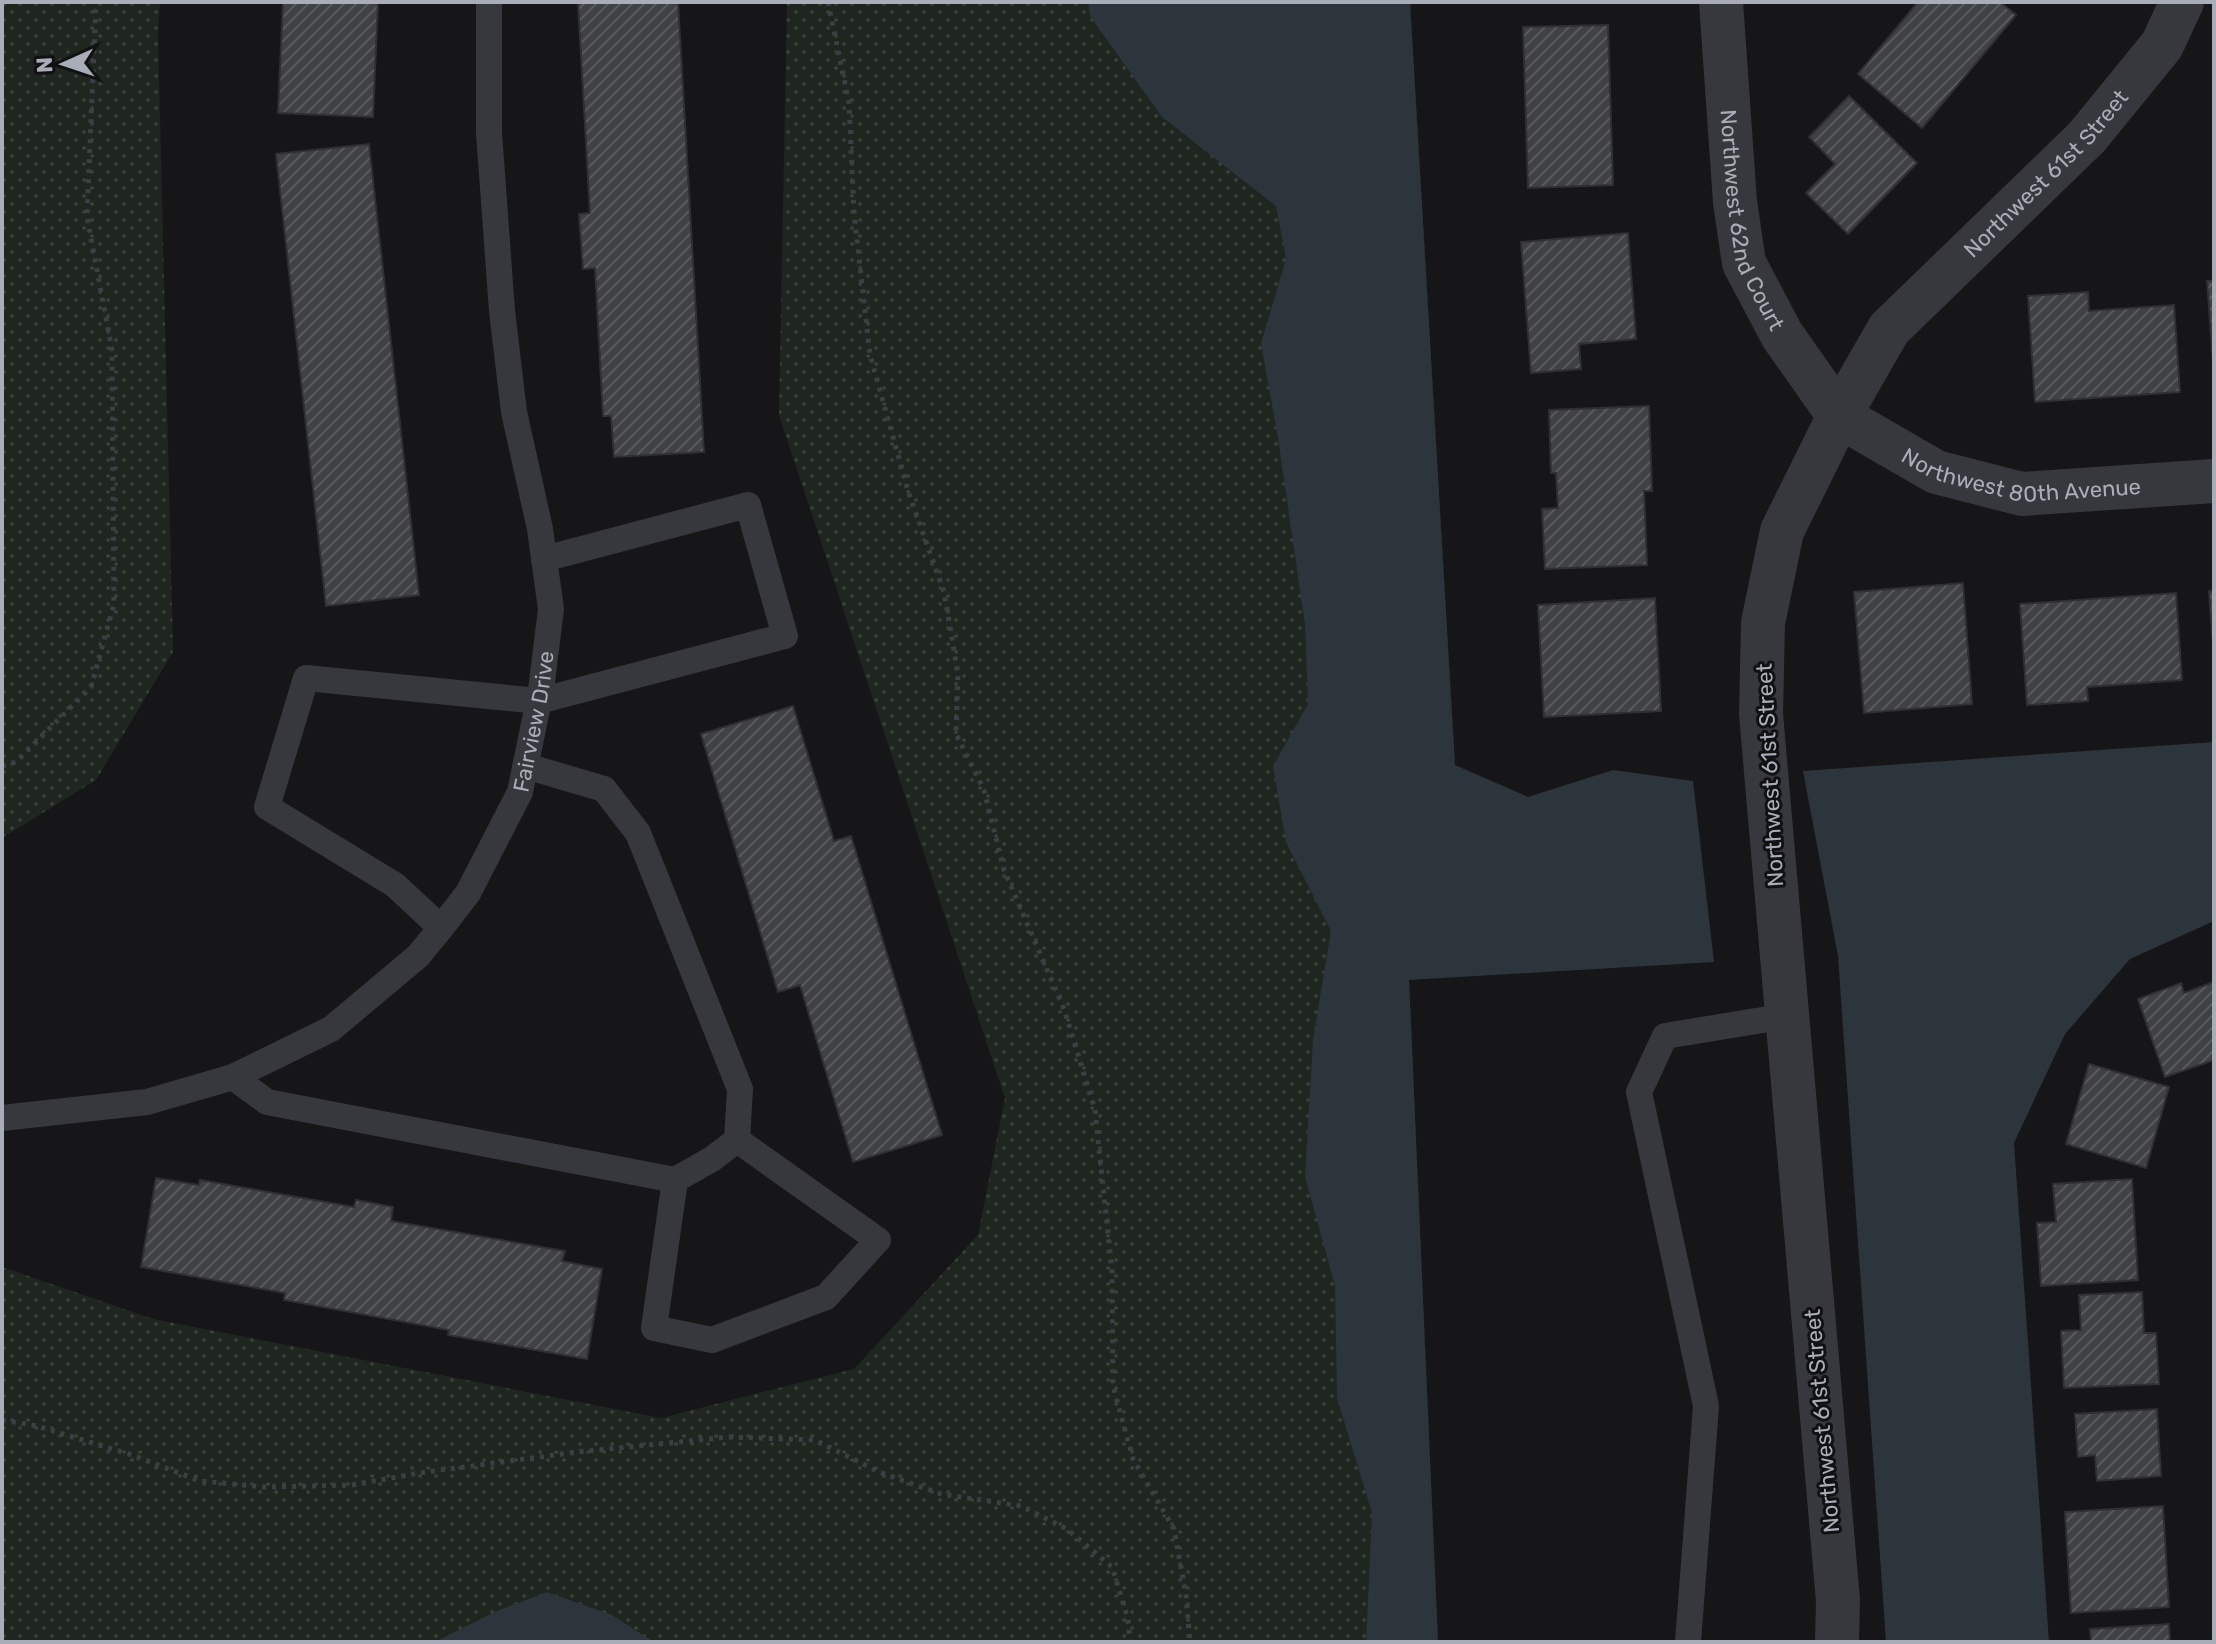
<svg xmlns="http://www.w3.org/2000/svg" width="2216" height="1644" font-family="Rubik,sans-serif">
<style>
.grass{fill:url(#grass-dots)}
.water{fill:#2c353c}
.building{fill:url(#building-hatch);stroke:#303034;stroke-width:2}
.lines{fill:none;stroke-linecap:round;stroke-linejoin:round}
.path{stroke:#3d3f44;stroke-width:5;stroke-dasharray:4 6;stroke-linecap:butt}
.service{stroke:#37383d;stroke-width:26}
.minor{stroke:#37383d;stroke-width:44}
.labels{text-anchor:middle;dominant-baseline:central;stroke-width:6;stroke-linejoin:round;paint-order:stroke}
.street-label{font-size:22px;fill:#a8adb8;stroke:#111113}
</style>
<defs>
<pattern id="grass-dots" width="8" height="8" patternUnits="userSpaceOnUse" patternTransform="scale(2)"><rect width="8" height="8" fill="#1e261f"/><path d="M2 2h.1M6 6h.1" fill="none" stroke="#3c433d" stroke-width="1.8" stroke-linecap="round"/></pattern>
<pattern id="building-hatch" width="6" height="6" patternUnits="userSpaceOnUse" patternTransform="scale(2)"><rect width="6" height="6" fill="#404145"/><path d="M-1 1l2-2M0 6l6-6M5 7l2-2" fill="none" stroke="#595a5e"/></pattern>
</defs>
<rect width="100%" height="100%" fill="#161618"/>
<path class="grass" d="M2 2H160L158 33 173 652 96 780 2 838Z
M787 2H1410L1455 765 1409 979 1438 1642H2V1267L153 1319 661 1418 854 1369 978 1235 1005 1098 779 415Z"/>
<path class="water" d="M1088 2H1410L1455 765 1528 797 1613 770 1693 781 1714 962 1409 980 1438 1642H1366L1372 1513 1337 1398 1335 1286 1305 1177 1313 1040 1331 931 1286 842 1273 766 1308 704 1305 625 1278 438 1261 343 1286 259 1276 206 1162 117 1090 16Z
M2214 742V921L2130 959 2065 1034 2014 1143 2049 1642H1886L1838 956 1803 771Z
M547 1592 612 1615 654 1642H435L497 1611Z"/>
<path class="building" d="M283 2H378L373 117 278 113Z
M598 2H678L704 452 614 457 611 416H603L595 268 583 269 579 214 590 213 578 3Z
M1918 2H2000L2016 15 1922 128 1858 74Z
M1608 25 1613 185 1528 188 1523 27Z
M1849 96 1917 163 1848 234 1806 193 1835 164 1809 137Z
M369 144 419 595 326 606 276 154Z
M1628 233 1636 339 1579 344 1581 369 1531 373 1521 242Z
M2207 281H2214V375Z
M2088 292 2089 311 2174 305 2180 392 2035 402 2028 296Z
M1649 406 1652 491H1644L1647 565 1545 569 1542 509 1558 508 1556 473H1551L1549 410Z
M1963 583 1972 704 1864 713 1854 592Z
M2209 591H2214V657Z
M2176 593 2182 680 2087 687 2088 701 2027 705 2020 604Z
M1655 598 1661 711 1544 717 1538 605Z
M793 706 834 841 851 836 942 1135 853 1162 800 985 778 992 701 734Z
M2214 982V1060L2165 1077 2138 999 2181 983 2184 993Z
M2089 1064 2169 1087 2146 1168 2066 1144Z
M156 1178 199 1185 200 1180 354 1207 356 1200 393 1207 391 1221 565 1251 562 1261 602 1269 587 1359 448 1335 449 1330 284 1300 285 1293 141 1267Z
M2132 1179 2138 1280 2041 1286 2037 1223 2056 1222 2053 1184Z
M2142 1292 2144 1333H2156L2159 1384 2064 1388 2061 1331 2081 1330 2079 1295Z
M2157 1409 2161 1476 2097 1481 2095 1455 2078 1457 2075 1414Z
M2163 1506 2169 1607 2071 1613 2065 1512Z
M2169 1624 2170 1642H2091L2090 1629Z"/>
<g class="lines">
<path class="path" d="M828 2 849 103 854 213 870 355 909 494 944 592 958 674 956 734 984 790 1004 870 1064 1009 1095 1110 1112 1271 1113 1386 1133 1459 1174 1529 1186 1595 1190 1642
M2 766 16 762 91 687 114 604 112 350 87 217 96 2
M2 1420 37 1426 132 1455 200 1481 266 1487 352 1485 419 1473 577 1452 729 1437 815 1440 879 1472 941 1494 1021 1506 1067 1529 1112 1567 1128 1619 1130 1642"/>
<g class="service">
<path d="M441 928 395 885 267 807 306 678 539 701 785 636 748 505 544 559"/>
<path d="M233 1077 267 1102 675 1180 712 1159 737 1140 740 1089 638 833 604 789 526 766"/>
<path id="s1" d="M2 1118 147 1102 233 1077 331 1029 418 956 441 928 468 893 520 792 541 690 551 609 540 529 514 412 502 311 489 133V2"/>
<path d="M675 1180 654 1328 712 1340 826 1297 878 1240 737 1140"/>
<path d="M1688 1642 1706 1406 1639 1092 1665 1036 1787 1016"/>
</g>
<g class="minor">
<path id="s2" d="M1721 2 1735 202 1744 263 1782 335 1839 416 1936 472 2022 494 2214 481"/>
<path id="s3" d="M1837 1642 1838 1601 1761 714 1763 623 1782 531 1839 416 1889 329 2087 137 2162 45 2182 2"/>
</g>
</g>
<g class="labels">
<g class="street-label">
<text stroke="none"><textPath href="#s3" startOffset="1566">Northwest 61st Street</textPath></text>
<text stroke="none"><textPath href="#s2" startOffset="222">Northwest 62nd Court</textPath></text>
<text stroke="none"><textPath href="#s2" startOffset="640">Northwest 80th Avenue</textPath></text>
<text stroke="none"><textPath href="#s1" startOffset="724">Fairview Drive</textPath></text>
<text transform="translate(1770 775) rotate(-93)">Northwest 61st Street</text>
<text transform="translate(1822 1421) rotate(-95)">Northwest 61st Street</text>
</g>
</g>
<rect width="2216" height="1644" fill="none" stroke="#a8adb8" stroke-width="8"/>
<g transform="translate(64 64) rotate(267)" stroke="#111113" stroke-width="6" paint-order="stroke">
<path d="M0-6L14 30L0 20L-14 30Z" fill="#a8adb8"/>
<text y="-12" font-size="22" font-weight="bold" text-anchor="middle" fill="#a8adb8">N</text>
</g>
</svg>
